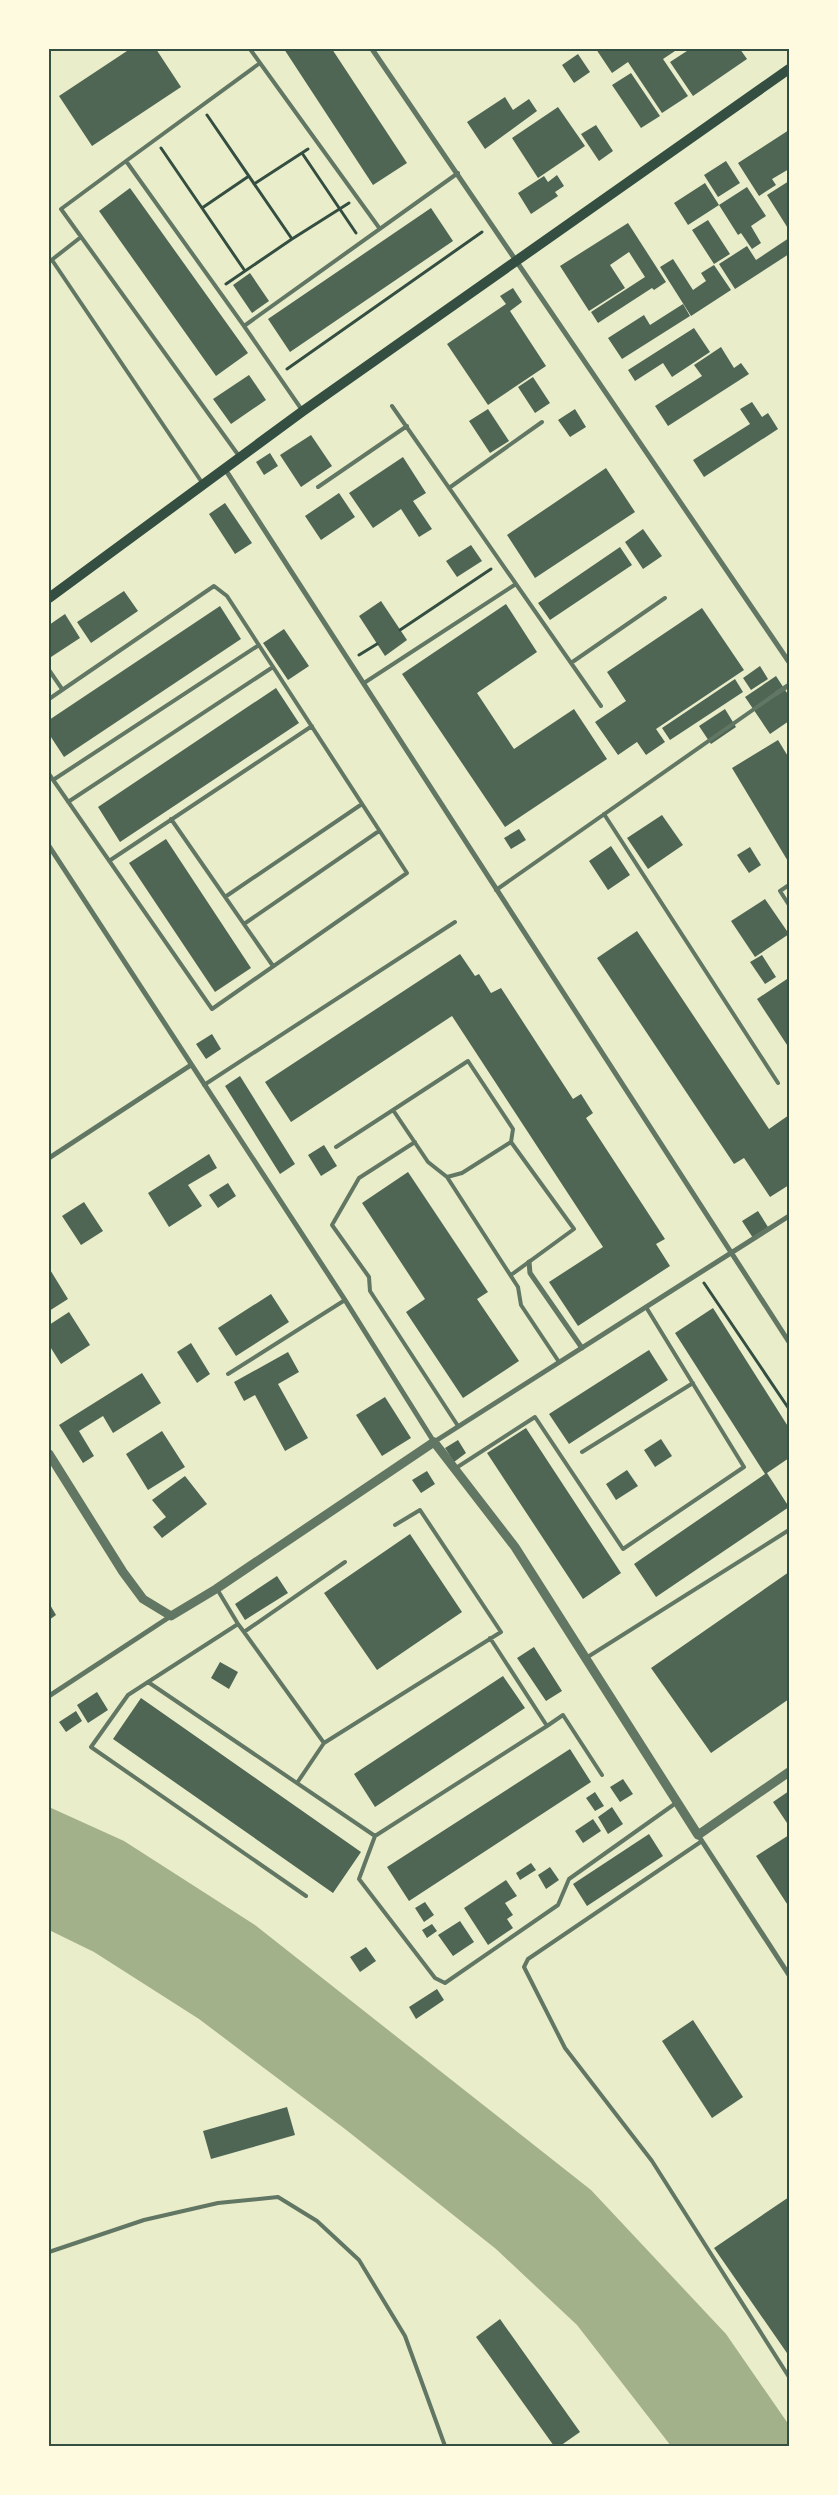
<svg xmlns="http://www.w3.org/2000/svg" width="838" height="2495" font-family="'PT Sans',sans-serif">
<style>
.water{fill:#a3b18a}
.building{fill:#4f6655}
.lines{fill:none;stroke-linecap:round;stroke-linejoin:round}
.path{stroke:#344e41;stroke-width:3}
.service{stroke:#617663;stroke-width:4}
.minor{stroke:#617663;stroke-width:5}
.tertiary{stroke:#617663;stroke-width:9}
.secondary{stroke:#344e41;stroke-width:10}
.neatline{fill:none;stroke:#344e41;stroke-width:2}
</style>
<rect width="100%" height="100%" fill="#e9edc9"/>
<path class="water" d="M49 1807 124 1841 255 1925 591 2190 726 2334 789 2425V2446H671L577 2325 496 2249 345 2129 199 2019 94 1952 49 1930Z"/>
<path class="building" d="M130 49H156L181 87 92 146 59 96Z
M284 49H332L407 163 373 185Z
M596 49H678L663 59 688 96 662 113 628 62 612 73Z
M690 49H740L747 59 693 96 670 62Z
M578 54 590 72 574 83 562 65Z
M631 73 660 116 641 128 612 85Z
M505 97 513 110 529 99 537 111 485 149 467 122Z
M558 107 585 146 538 178 512 138Z
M596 125 613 151 599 161 581 134Z
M789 130V169L772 179 776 185 759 196 738 163Z
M726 161 740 183 718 197 704 175Z
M557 175 564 186 555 192 558 196 531 214 518 193 544 176 548 182Z
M789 181V230L767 195Z
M705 183 719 205 688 225 674 203Z
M747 187 766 216 751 226 761 243 752 249 741 233 738 235 719 205Z
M130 188 248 353 216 376 99 211Z
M431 208 453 241 290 352 268 319Z
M708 220 730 254 714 264 692 230Z
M628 223 666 282 654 290 652 288 598 323 591 312 645 277 629 252 610 265 625 288 589 311 560 266Z
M789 238V254L735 289 719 264 747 246 756 260Z
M673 259 693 290 706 281 701 273 714 265 731 290 691 316 660 267Z
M250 273 269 301 252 313 233 285Z
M513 288 522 302 510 311 546 366 488 405 447 344 506 304 500 296Z
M683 304 690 316 622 359 608 338 644 315 650 325Z
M694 328 710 352 672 377 663 363 635 381 628 370Z
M721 347 734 368 741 363 749 374 668 426 655 406 702 376 694 365Z
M249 375 266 400 231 424 213 399Z
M533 377 550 403 535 413 518 387Z
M752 402 762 417 768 413 778 429 704 477 693 460 750 424 740 409Z
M488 409 509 441 490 453 469 421Z
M575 409 586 427 570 437 558 420Z
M311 435 332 466 301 487 280 455Z
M270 453 278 466 264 475 256 462Z
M403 457 426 493 413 501 432 529 419 537 401 509 373 528 349 493Z
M606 468 635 512 535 578 507 535Z
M339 493 355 517 321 540 305 516Z
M225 503 252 543 235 554 209 514Z
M643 529 662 556 643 569 625 542Z
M471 545 482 561 457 577 446 561Z
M620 547 632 565 550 620 538 603Z
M124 591 138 611 91 643 77 622Z
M381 601 407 640 385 656 359 616Z
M506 604 537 652 477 693 514 749 574 709 607 759 505 827 402 674Z
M220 606 241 639 64 757 49 734V720Z
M702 608 744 670 656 729 665 742 646 755 637 742 618 755 595 722 626 701 607 672Z
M65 614 80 638 51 657 49 653V625Z
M284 629 309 666 288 680 263 643Z
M760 666 768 679 751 690 743 678Z
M776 676 789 696V721L770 734 745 697Z
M735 679 743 692 670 740 662 728Z
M276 688 299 723 120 842 98 807Z
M725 709 736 727 711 744 699 726Z
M778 740 789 758V863L732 768Z
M662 815 683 845 648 869 627 838Z
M519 829 526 840 511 849 504 838Z
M166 839 251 968 215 992 129 863Z
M611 846 630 875 608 890 589 861Z
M750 847 761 865 749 873 737 855Z
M765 899 789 934 755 957 731 921Z
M637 931 769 1129 789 1115V1185L770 1197 744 1158 734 1164 597 958Z
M460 954 475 976 479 974 491 993 501 988 573 1099 581 1094 593 1113 586 1118 665 1239 656 1244 670 1266 578 1326 549 1282 603 1247 452 1016 291 1122 265 1082Z
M762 955 776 977 765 984 750 962Z
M787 979 789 982V1048L757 999Z
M212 1034 221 1049 206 1059 196 1044Z
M240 1076 295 1164 280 1174 225 1086Z
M324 1145 337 1166 321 1176 308 1155Z
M209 1154 217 1168 188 1185 202 1206 169 1227 148 1193Z
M408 1172 488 1292 477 1299 519 1361 463 1398 406 1312 425 1299 362 1203Z
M228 1183 236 1196 218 1208 209 1195Z
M84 1202 103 1231 81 1245 62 1216Z
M758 1211 768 1227 753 1238 742 1221Z
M49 1268 68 1299 49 1311Z
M271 1294 289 1322 236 1356 218 1328Z
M713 1308 789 1428V1458L767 1473 789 1507 656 1597 634 1564 765 1474 675 1333Z
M69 1312 90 1345 61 1364 49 1345V1325Z
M191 1343 210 1374 197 1383 177 1352Z
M649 1350 668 1380 569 1444 549 1414Z
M288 1352 299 1372 278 1384 308 1438 285 1451 255 1395 244 1401 234 1382Z
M142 1373 161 1403 113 1433 103 1416 79 1431 94 1456 83 1463 59 1425Z
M385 1397 411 1438 382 1456 356 1415Z
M526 1428 621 1573 583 1599 487 1453Z
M162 1431 185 1467 148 1490 126 1454Z
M661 1439 672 1456 655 1467 644 1450Z
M458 1440 466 1453 454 1462 445 1448Z
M627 1470 638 1486 616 1500 606 1484Z
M427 1471 435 1484 421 1493 412 1480Z
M185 1476 207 1504 162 1538 153 1527 166 1517 152 1500Z
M410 1534 462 1612 377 1670 324 1593Z
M789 1572V1699L711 1753 651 1668Z
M277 1576 288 1593 245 1620 235 1604Z
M49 1603 56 1615 49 1620Z
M534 1647 562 1691 546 1701 517 1658Z
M220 1662 238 1672 229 1689 211 1678Z
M503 1676 525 1708 375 1807 354 1774Z
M97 1692 108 1710 88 1723 77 1705Z
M141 1698 361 1852 333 1893 113 1739Z
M76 1711 82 1721 66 1732 59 1722Z
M570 1749 591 1782 409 1901 387 1867Z
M623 1779 633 1794 620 1802 610 1787Z
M789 1791V1826L773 1802Z
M595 1792 604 1806 595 1811 586 1798Z
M612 1807 623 1824 608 1834 598 1817Z
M593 1819 601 1831 583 1843 575 1831Z
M649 1834 663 1856 587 1906 573 1884Z
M789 1835V1907L756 1856Z
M531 1863 536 1870 520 1880 516 1873Z
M550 1867 559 1880 546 1889 538 1875Z
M506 1880 517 1896 505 1903 513 1915 507 1919 513 1928 488 1945 464 1908Z
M425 1902 434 1915 424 1922 415 1908Z
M460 1921 474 1942 453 1956 438 1935Z
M432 1924 437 1931 427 1938 422 1930Z
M366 1947 376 1961 360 1972 350 1957Z
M437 1989 444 2000 416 2019 409 2007Z
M693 2020 743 2097 712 2118 662 2041Z
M287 2107 295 2135 211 2159 203 2131Z
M789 2197V2356L714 2248Z
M500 2319 580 2432 560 2446H554L476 2337Z"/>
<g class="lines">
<path class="path" d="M207 115 292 239 349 203
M161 148 202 208
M302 153 356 233
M254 184 308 149
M245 271 202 208 249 176
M226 284 292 239
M287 369 482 232
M400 630 491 569
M359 655 377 644
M704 1283 789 1409"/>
<path class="service" d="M260 63 380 229
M126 161 260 63 250 49
M52 260 203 484
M49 262 81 237
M302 410 244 326 458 173
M239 456 61 209 126 161 244 326
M318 487 407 426
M449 488 542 422
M516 584 601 706
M571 663 665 598
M49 670 62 689
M364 683 516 584 392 406
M49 699 214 586 227 596 407 873 212 1009 49 774
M53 780 259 645
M68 802 273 667
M604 814 778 1083
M171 819 273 966
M109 861 312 726
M789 885 780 891 789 905
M496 890 777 693
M225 897 362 804
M244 924 379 831
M204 1085 455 922
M415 1142 359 1178 332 1225 369 1277 370 1291 458 1426
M511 1142 513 1129 468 1061 393 1110 428 1162 447 1177 518 1287 521 1305 559 1362
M336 1147 393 1110
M447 1177 462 1173 511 1142 574 1229 511 1275
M228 1374 345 1300
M582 1452 693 1383
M456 1468 535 1417 623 1549 744 1467 646 1307
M217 1589 238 1624 148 1682 375 1836 359 1879 435 1978 445 1983 558 1905 569 1879 676 1803
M238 1624 244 1632 345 1562
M244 1632 324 1743 501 1632 420 1510 395 1525
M586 1658 789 1530
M148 1682 128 1695 91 1747 306 1896
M547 1726 563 1715 602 1775
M297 1783 324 1743
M375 1836 547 1726 490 1638
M702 1841 528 1959 524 1967 565 2048 652 2161 789 2377
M49 2252 144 2220 218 2203 278 2197 317 2221 359 2260 405 2336 445 2446"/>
<path class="minor" d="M372 49 789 662
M225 469 789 1342
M777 693 789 685
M49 846 345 1300 434 1442 789 1216
M49 1158 191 1065
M529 1262 530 1273 582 1348
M49 1696 171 1616
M698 1835 789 1975"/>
<path class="tertiary" d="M49 1454 123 1572 143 1599 171 1616 216 1589 434 1442 515 1547 698 1835 789 1772"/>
<path class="secondary" d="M49 598 303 411 789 69"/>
</g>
<rect width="838" height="2495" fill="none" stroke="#fefae0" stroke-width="100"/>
<rect x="50" y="50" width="738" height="2395" class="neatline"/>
</svg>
